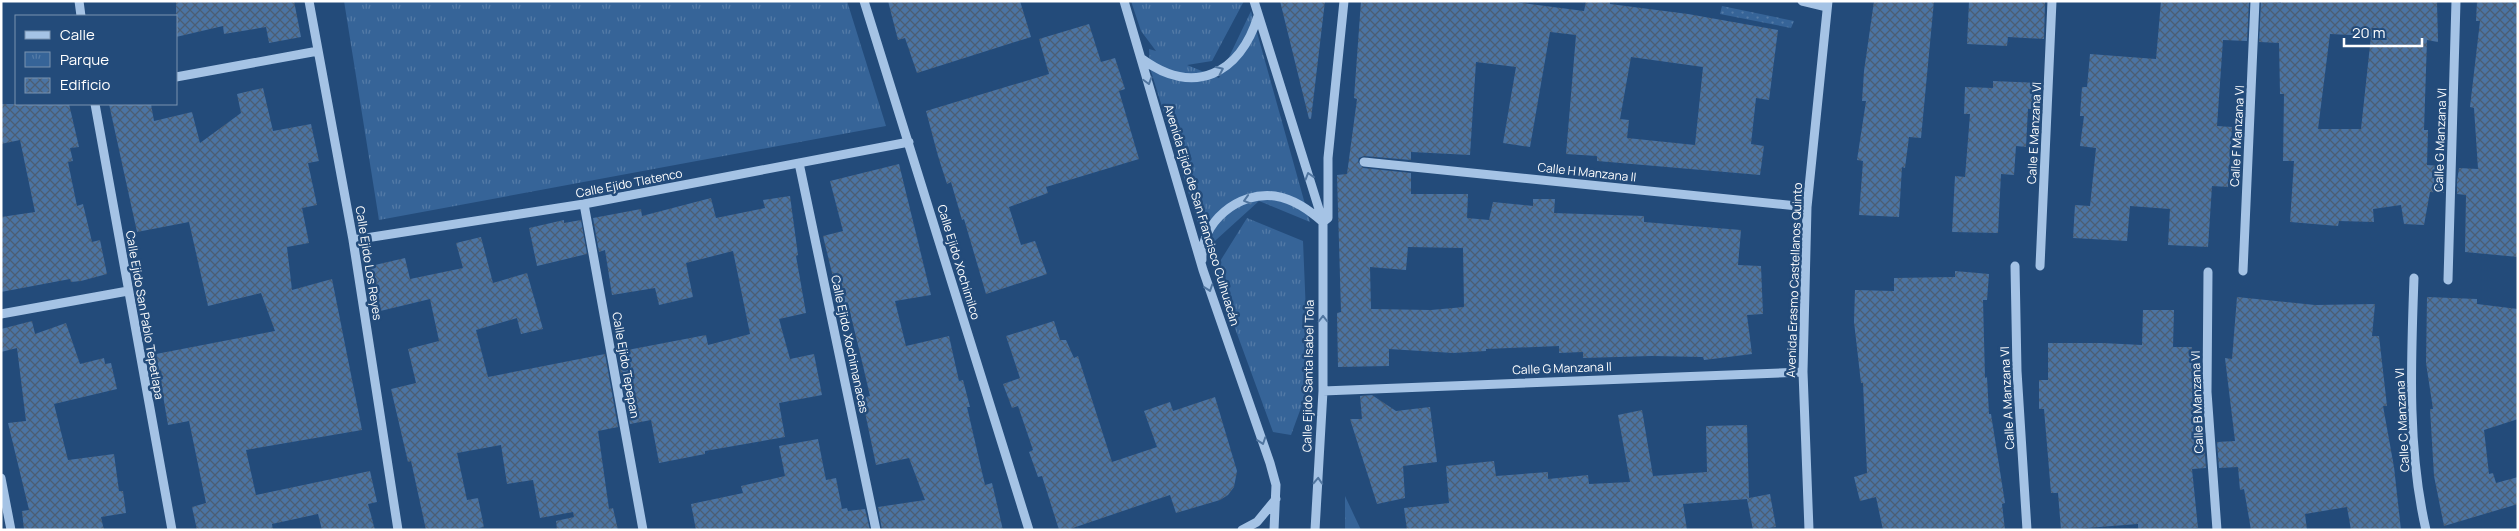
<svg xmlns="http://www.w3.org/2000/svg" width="2519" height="531" font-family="Manrope,sans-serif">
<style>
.grass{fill:url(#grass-dots)}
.park{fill:url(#park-tufts)}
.building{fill:url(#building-cross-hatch);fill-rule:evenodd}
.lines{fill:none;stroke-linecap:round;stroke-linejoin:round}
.minor{stroke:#a5c3e5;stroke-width:9}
.oneway{stroke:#50759f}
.labels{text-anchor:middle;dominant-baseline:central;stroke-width:5;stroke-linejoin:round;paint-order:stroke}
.street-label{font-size:12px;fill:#fff;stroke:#234b7a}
</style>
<defs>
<pattern id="grass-dots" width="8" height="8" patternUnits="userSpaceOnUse" patternTransform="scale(1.25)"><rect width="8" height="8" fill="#366498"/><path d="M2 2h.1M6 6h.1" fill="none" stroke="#547ba7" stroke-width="1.8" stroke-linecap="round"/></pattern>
<pattern id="park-tufts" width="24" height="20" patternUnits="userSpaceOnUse" patternTransform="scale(1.25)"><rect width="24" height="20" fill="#366498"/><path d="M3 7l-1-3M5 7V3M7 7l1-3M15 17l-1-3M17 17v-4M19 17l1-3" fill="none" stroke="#547ba7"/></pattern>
<pattern id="building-cross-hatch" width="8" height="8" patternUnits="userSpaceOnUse" patternTransform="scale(1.25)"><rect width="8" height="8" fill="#4b74a3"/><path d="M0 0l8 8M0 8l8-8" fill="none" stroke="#4c5e73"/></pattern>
</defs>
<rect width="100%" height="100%" fill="#234b7a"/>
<path class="grass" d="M1722 6 1794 21 1791 28 1720 14Z"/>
<path class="park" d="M344 1H847L886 126 379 220Z
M1131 1H1244L1212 61 1187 65 1219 78 1251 11 1310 222 1259 201 1206 249 1150 68 1149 49 1156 51 1141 31Z
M1247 218 1303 241 1309 386 1291 435 1273 432 1214 271Z
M1345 496 1361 530H1345Z"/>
<path class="building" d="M176 1H294L301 37 269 43 266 27 224 34 223 26 176 37Z
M888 1H1020L1031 37 917 73 905 38 898 40Z
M1280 1H1325L1311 119H1309Z
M1361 1H1506L1584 11 1586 1H1610V4L1688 14 1778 30 1769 100 1756 98 1751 144 1764 146 1760 175 1597 161V156L1566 154 1576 35 1550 32 1530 147 1503 143 1516 67 1476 62 1470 155 1411 152V160L1364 156 1359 158 1358 162 1363 168 1411 173V194H1468L1467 218 1489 220 1493 202 1533 206V199H1555L1554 213 1644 216V222L1741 230 1738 265 1761 266 1763 314 1747 315 1752 354 1704 360 1703 357 1652 356 1583 358V352L1559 353V346L1486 349V351L1453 353 1389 349V366L1338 367 1337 313 1341 312 1337 175 1347 174 1357 99 1354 98ZM1631 57 1703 67 1695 145 1627 138 1629 120 1620 119ZM1408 247 1463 248 1464 307 1431 310 1371 309 1370 267 1406 270Z
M1874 1H1934L1921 138 1909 137 1905 168 1902 167 1899 217 1859 215 1863 161 1857 160 1866 101H1862L1864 71Z
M1969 1H2045L2044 39 2008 37 2007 46 1967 44Z
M2161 1 2249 2 2247 41 2223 40 2217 126 2232 127 2228 187 2212 186 2208 247 2168 245 2170 209 2130 206 2127 241 2073 238 2075 205 2090 206 2096 148 2080 146 2084 116H2080L2082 87H2087L2090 54 2156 59Z
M2281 1H2437L2438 42 2427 40 2424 130H2428L2427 165 2443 166 2444 193 2430 192 2424 225 2404 224 2401 205 2373 209 2374 222 2339 221 2338 226 2290 222 2294 161H2283L2284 94H2280L2279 43 2259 42 2261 2 2281 3ZM2330 34 2371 36 2361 129H2318Z
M2477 1H2518V257L2465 252 2466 195 2457 194V181L2459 168 2478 169 2474 108 2470 107 2480 21H2476Z
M1089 24 1101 62 1115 58 1125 89 1119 91 1139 159 1046 187 1048 193 1009 207 1021 245 1035 241 1047 274 986 294 964 219 962 220 951 182 947 184 938 156 926 111 1049 74 1039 39Z
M1993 81 2041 83 2040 109H2028L2026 147 2016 146 2014 175 2001 174 1998 233 1952 232 1955 176 1965 177 1970 114H1964L1965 87 1993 88Z
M263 88 273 131 311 124 319 161 308 163 317 205 302 208 309 243 287 247 292 290 332 279 362 430 246 450 256 495 370 471 377 502 368 504 375 530H322L318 514 272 524 273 530H197L192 507 206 503 189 421 168 425 156 354 275 331 261 293 208 306 189 222 137 232 109 104H151L154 121 192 112 200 143 241 113 237 94Z
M1 104H69L79 147 70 148 73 161 68 162 77 206 83 204 92 242 100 240 107 274 81 281 71 282 70 279 1 292V217L35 212 20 140 1 144Z
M899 164 931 295 895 301 906 346 949 336 959 381 963 380 970 407H967L985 485 992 483 1003 530H882L878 507 925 500 909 458 876 465 862 398 870 396 863 366 848 304 840 306 823 236 843 231 830 181Z
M790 196 798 255 796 256 806 313 779 319 790 359 814 354 822 395 779 403 785 437 705 451V454L659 463 651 420 630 424 617 352 706 335 708 345 750 334 733 251 686 263 693 297 659 305 655 288 612 295 605 250 599 252 593 218 641 209 642 216 711 198 716 218 765 208 763 200Z
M564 220V223L581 220 587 254 537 266 529 228Z
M481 237 493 283 527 273 543 329 521 334 517 318 476 330 488 377 605 354 618 427 598 431 609 509 613 508 618 530H557L556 521 574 517 573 512 540 518 533 480 507 484 501 445 457 453 467 500 478 498 484 527 468 530H426L411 461 408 462 391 389 416 383 408 349 439 341 430 299 372 313 364 270 375 267V265L405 258 410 279 463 268 456 243Z
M1955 271 1989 274 1987 300H1983L1985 378 1987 377 1989 414H1991L2005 503 2002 504 2005 530H1883L1876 497 1860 501 1854 477 1867 473 1863 383H1861L1854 322 1855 290 1894 291V278L1955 277Z
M2237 297 2315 305 2375 304 2372 336H2379L2387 406H2383L2394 467 2401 530H2351L2347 507 2305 514 2307 530H2251L2244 489 2240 490 2238 467 2219 468 2217 442 2235 441 2225 358 2232 359Z
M2427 297 2477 299V304L2518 309V419L2484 430 2489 474 2493 473 2496 483 2518 477V504L2444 526 2434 476 2430 409H2433L2426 363Z
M2143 310H2174L2173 347H2192L2194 443 2204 442 2206 468 2192 469 2198 528 2138 530V524L2061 530 2058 493H2051L2044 409H2039V380H2048V343H2103L2142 345Z
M32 321 35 334 66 323 80 364 104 358 105 364 111 363 117 389 54 404 68 460 114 454 119 491H123L126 513 101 517 104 530H24L22 511 29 510 8 423 26 421 17 348 1 352V329Z
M1054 321 1060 340H1066L1074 358 1078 356 1112 462 1157 447 1144 411 1170 402 1173 411 1215 397 1237 471 1234 487 1228 495 1220 500 1176 513 1170 495 1067 530H1059L1042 476 1038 477 1029 452 1033 450 1018 406 1012 408 1003 384 1020 378 1006 336Z
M1372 395 1396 411 1430 407 1437 462 1403 466 1405 498 1377 504 1350 419H1362L1360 396Z
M1642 410 1653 476 1707 472 1706 426 1747 425 1749 498 1770 494 1776 527 1753 530 1747 499 1683 504 1687 530H1407L1404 508 1449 503 1446 466 1494 461 1496 476 1548 472V479L1588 475 1589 484 1630 482 1618 415Z
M818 439 826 480 836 478 842 509 847 508 848 511 865 509 870 530H696L691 504 743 493 741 486 785 476 779 446Z"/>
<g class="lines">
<path class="minor" d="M79 1 81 16
M309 1 353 240 398 530
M864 1 1029 530
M1124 1 1203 270 1270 463 1276 485 1274 530
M1254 1 1323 222V391L1315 530
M1802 1 1827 7
M1142 59C1194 97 1240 74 1258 16
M176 77 318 51
M95 104 172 530
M1364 162 1807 207
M799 163 876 530
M584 204 643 530
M1323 222 1328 218V158L1344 1
M353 240 584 204 909 142
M1202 260C1200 222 1239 191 1275 196 1294 199 1309 210 1323 222
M2015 266 2017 371 2027 530
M2040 266 2052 1
M2243 271 2255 1
M2208 272 2207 392 2217 530
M2414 278C2411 362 2407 448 2426 530
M2448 280 2456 1
M1 314 128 291
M1323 391 1803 372
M1 478 11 530
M1242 530 1257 522 1276 499
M1809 530 1803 372 1807 207 1828 1"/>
</g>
<defs><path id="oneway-chevron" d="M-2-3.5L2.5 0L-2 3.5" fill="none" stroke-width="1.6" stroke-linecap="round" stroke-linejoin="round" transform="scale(1.25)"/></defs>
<g class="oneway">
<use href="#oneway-chevron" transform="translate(1220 70) rotate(-25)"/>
<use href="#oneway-chevron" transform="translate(1148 81) rotate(74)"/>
<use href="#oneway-chevron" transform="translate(1309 176) rotate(-107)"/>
<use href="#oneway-chevron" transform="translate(1247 200) rotate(163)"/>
<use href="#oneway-chevron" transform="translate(1209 288) rotate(71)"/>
<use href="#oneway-chevron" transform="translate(1323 319) rotate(-90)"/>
<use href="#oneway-chevron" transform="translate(1262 441) rotate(71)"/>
<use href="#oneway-chevron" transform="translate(1318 481) rotate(-87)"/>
</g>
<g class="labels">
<g class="street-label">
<text transform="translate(2034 133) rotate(-87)">Calle E Manzana VI</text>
<text transform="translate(2237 136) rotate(-87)">Calle F Manzana VI</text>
<text transform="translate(2440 140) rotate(-88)">Calle G Manzana VI</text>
<text transform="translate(1587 172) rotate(6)">Calle H Manzana II</text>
<text transform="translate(629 183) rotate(-11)">Calle Ejido Tlatenco</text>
<text transform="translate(1202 215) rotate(73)">Avenida Ejido de San Francisco Culhuacán</text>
<text transform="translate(959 262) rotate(73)">Calle Ejido Xochimilco</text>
<text transform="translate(369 263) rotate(81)">Calle Ejido Los Reyes</text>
<text transform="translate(1794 280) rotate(-88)">Avenida Erasmo Castellanos Quinto</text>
<text transform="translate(145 315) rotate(80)">Calle Ejido San Pablo Tepetlapa</text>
<text transform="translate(850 344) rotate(78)">Calle Ejido Xochimanacas</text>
<text transform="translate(626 365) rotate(80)">Calle Ejido Tepepan</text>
<text transform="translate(1562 368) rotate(-2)">Calle G Manzana II</text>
<text transform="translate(1308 376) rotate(-89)">Calle Ejido Santa Isabel Tola</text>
<text transform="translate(2007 398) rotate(-93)">Calle A Manzana VI</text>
<text transform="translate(2197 402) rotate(-92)">Calle B Manzana VI</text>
<text transform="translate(2402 420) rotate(-93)">Calle C Manzana VI</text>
</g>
</g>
<rect width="2519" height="531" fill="none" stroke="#ffffff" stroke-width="5"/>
<rect x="15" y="15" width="162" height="90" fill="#234b7a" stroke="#7b93af"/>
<rect x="25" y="31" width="25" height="8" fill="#a5c3e5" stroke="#7b93af"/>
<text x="60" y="40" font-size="15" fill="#ffffff">Calle</text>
<rect x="25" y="52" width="25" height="15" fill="url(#park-tufts)" stroke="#7b93af"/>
<text x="60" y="65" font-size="15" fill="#ffffff">Parque</text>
<rect x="25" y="78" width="25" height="15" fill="url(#building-cross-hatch)" stroke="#7b93af"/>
<text x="60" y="90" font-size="15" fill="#ffffff">Edificio</text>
<path d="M2344 38v8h78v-8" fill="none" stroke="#ffffff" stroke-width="2.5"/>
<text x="2352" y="38" font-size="15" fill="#ffffff" stroke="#234b7a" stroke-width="4" paint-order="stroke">20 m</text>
</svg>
